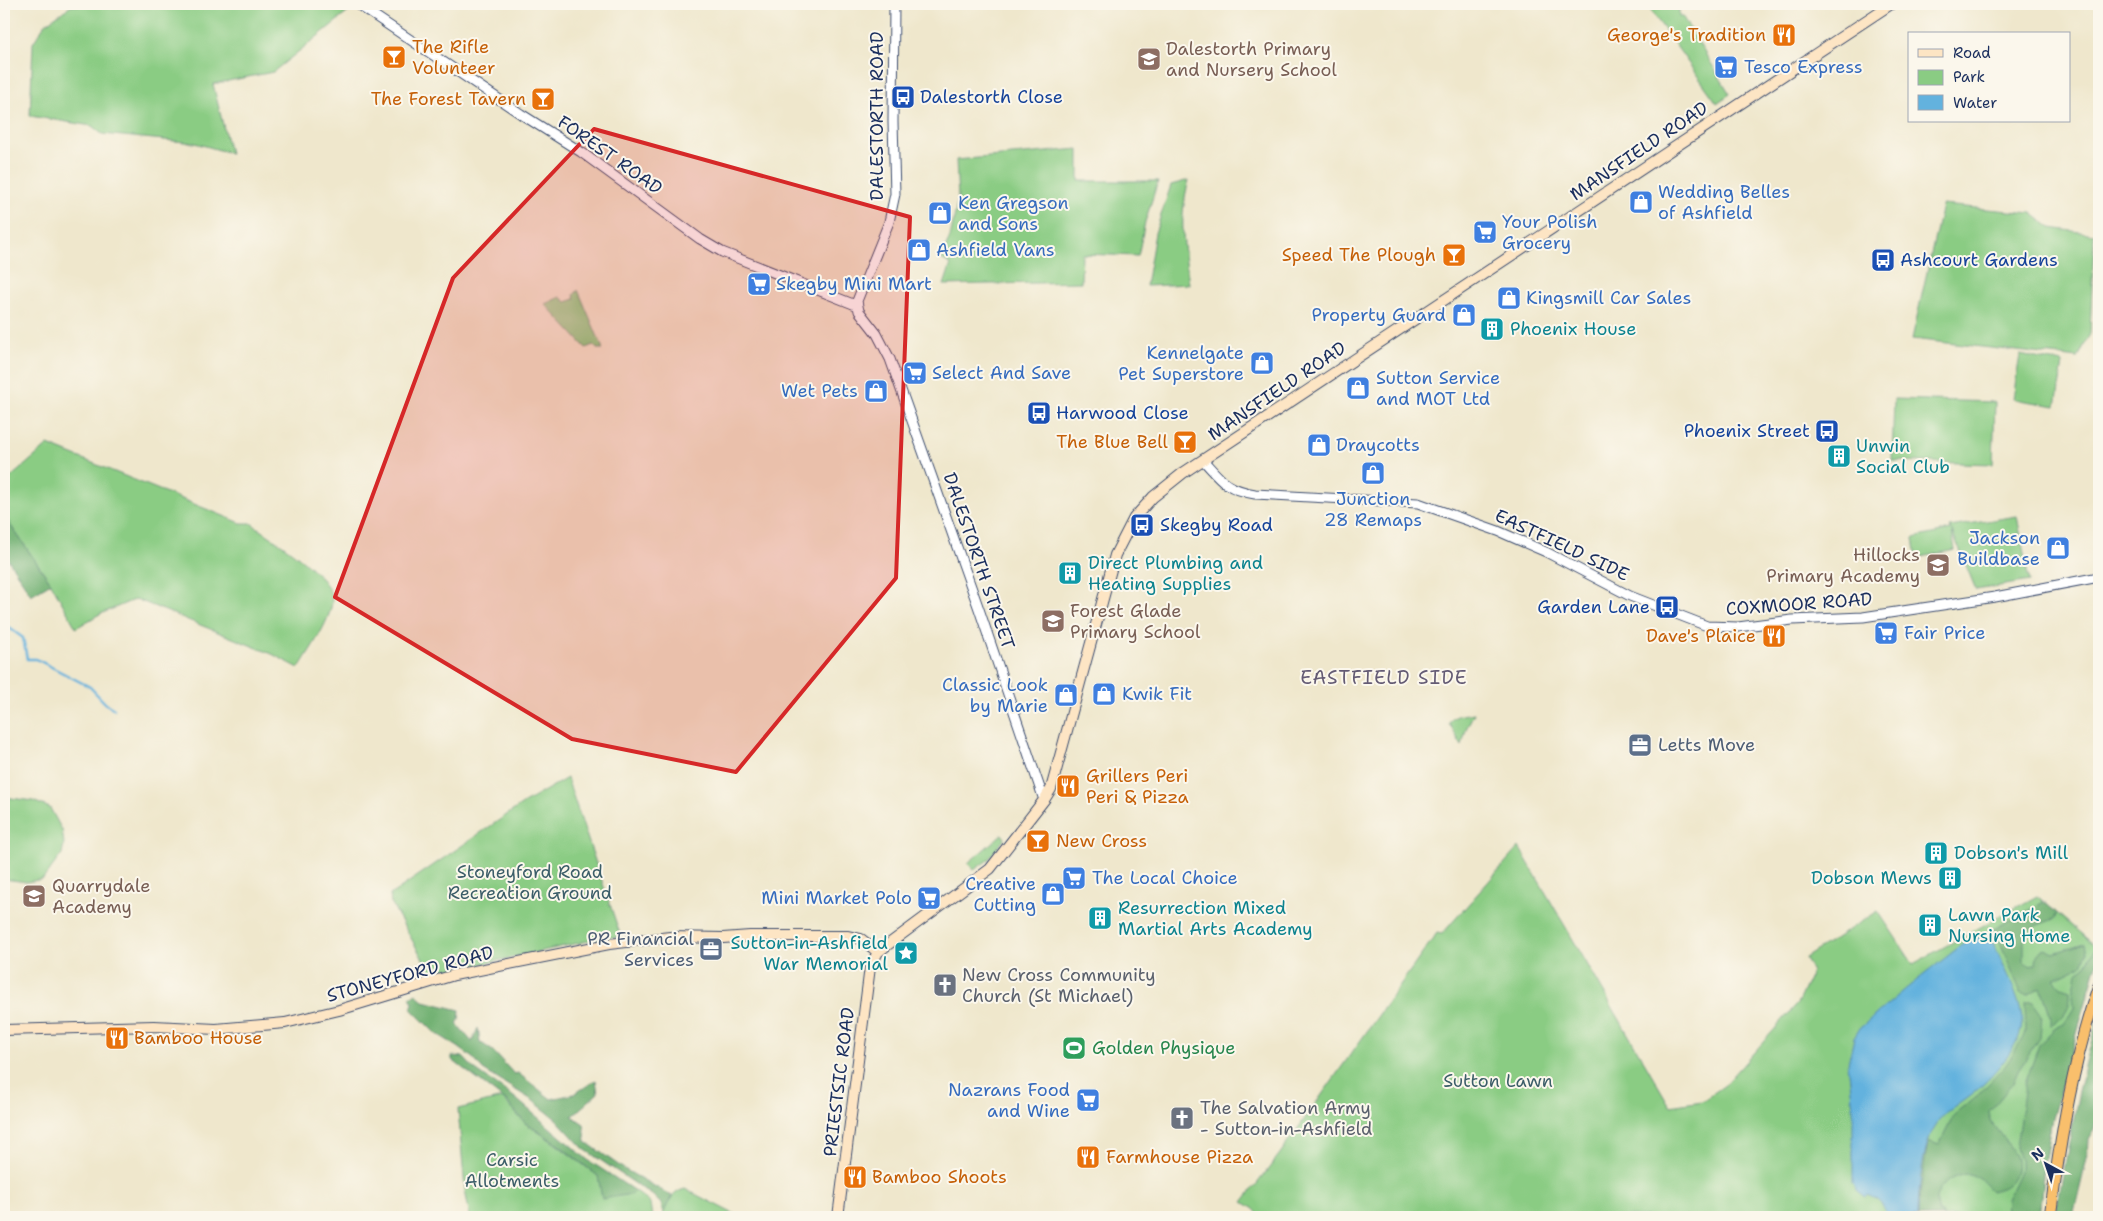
<svg xmlns="http://www.w3.org/2000/svg" width="2103" height="1221" font-family="'Shantell Sans',sans-serif">
<style>
.green{fill:#8acc83;stroke:#527e70}
.forest{fill:#6fb071;stroke:#457068}
.water{fill:#63b2de;stroke:#3f709e}
.lines{fill:none;stroke-linecap:round;stroke-linejoin:round}
.stream{stroke:#63b2de;stroke-width:2.5}
.tertiary-casing{stroke:#3b4b6e;stroke-width:11}
.secondary-casing{stroke:#3b4b6e;stroke-width:12}
.trunk-casing{stroke:#3b4b6e;stroke-width:13}
.tertiary{stroke:#fff;stroke-width:9}
.secondary{stroke:#fde5c4;stroke-width:10}
.trunk{stroke:#f9bf6c;stroke-width:11}
.marked{fill:#d62828;fill-opacity:0.2;stroke:#d62828;stroke-width:4;stroke-linejoin:round}
.labels{text-anchor:middle;dominant-baseline:central;stroke-width:4;stroke-linejoin:round;paint-order:stroke}
.food-label{font-size:18px;fill:#c56008;stroke:#fbf7ec;text-anchor:start}
.education-label{font-size:18px;fill:#785e54;stroke:#fbf7ec;text-anchor:start}
.shop-label{font-size:18px;fill:#366cbe;stroke:#fbf7ec;text-anchor:start}
.transit-label{font-size:18px;fill:#164399;stroke:#fbf7ec;text-anchor:start}
.street-label{font-size:18px;fill:#1b2f5e;stroke:#fbf7ec}
.culture-label{font-size:18px;fill:#0d838f;stroke:#fbf7ec;text-anchor:start}
.service-label{font-size:18px;fill:#4e5e75;stroke:#fbf7ec;text-anchor:start}
.park-label{font-size:18px;fill:#3c5e69;stroke:#fbf7ec}
.worship-label{font-size:18px;fill:#5b616d;stroke:#fbf7ec;text-anchor:start}
.leisure-label{font-size:18px;fill:#27864d;stroke:#fbf7ec;text-anchor:start}
.neighbourhood-label{font-size:19px;letter-spacing:1px;fill:#645b74;stroke:#fbf7ec}
</style>
<rect width="100%" height="100%" fill="#fbf7ec"/>
<filter id="ink" filterUnits="userSpaceOnUse"><feTurbulence type="fractalNoise" baseFrequency=".02" numOctaves="2"/><feDisplacementMap in="SourceGraphic" scale="10" xChannelSelector="R" yChannelSelector="G"/><feConvolveMatrix kernelMatrix="1 2 1 2 8 2 1 2 1" color-interpolation-filters="sRGB"/></filter>
<filter id="wash" filterUnits="userSpaceOnUse"><feTurbulence type="fractalNoise" baseFrequency=".0096" numOctaves="4" result="noise"/><feDisplacementMap in="SourceGraphic" scale="20" xChannelSelector="R" yChannelSelector="G"/><feGaussianBlur stdDeviation="1.12" result="paint"/><feColorMatrix in="noise" values="0 0 0 0 0 0 0 0 0 0 0 0 0 0 0 0 0 1.4 0 .05"/><feComposite in="paint" operator="in"/></filter>
<g filter="url(#wash)">
<rect width="100%" height="100%" fill="#efe7cc"/>
<path class="green" d="M87 4H345L352 9 273 72 213 84 230 153 195 143 102 134 92 126 30 116 33 43 45 24 71 6Z
M1646 4H1681L1679 7V16H1682L1730 94 1717 103Z
M1079 149V181H1158L1145 222 1138 256 1082 254 1081 282 944 285 951 264 941 259 950 237 958 199 956 160Z
M1189 180C1178 219 1184 244 1189 284L1146 286 1155 233 1171 185Z
M1942 205 2032 213 2051 228 2094 234 2090 334 2078 358 1912 339Z
M578 290 603 349H597L593 345 586 348 545 304 560 297 566 302 575 299 574 295Z
M2020 355 2063 363 2056 406 2013 399Z
M1894 399 1995 402 1993 464 1892 461Z
M48 445 241 523H251C271 538 334 575 332 602 330 622 309 651 299 668L272 654 136 599 98 615 76 628 51 583 4 516V483Z
M2017 516 2029 581 1976 590 1952 531 1955 550 1916 558 1913 538 1951 530 1950 527Z
M1474 713 1466 729 1462 746 1449 724C1452 714 1465 715 1474 713Z
M567 778 621 937 602 938 432 975 391 903 390 895 524 803Z
M4 797 33 801 50 808 62 830 64 843 62 854 43 879 27 882 4 879Z
M1002 834 1005 838 988 860 974 870 968 863Z
M1519 847 1670 1106 1702 1101 1725 1085 1797 1004 1812 972 1805 958 1878 911 1913 964 2037 896 2099 949V957L2052 1118 2044 1164 2039 1217H1261L1254 1209 1243 1202 1279 1155 1437 933 1442 934Z
M502 1098 525 1123 556 1144 598 1176 631 1194 635 1191 650 1203 652 1217H470L465 1190 458 1109Z
M685 1189 740 1217H661C667 1205 671 1192 685 1189Z"/>
<path class="forest" d="M4 516 51 583 31 595 4 553Z
M2044 902 2057 913 2054 919 2035 926 2024 936V962L2031 966 2036 964 2037 955 2043 948 2054 953 2085 943 2087 953 2082 965 2054 979 2061 987 2070 990C2071 1008 2066 1016 2051 1026V1017L2041 987 2027 995 2021 993 2000 942 1992 930Z
M2096 946 2099 949V957L2052 1118 2044 1164 2039 1217H2006L2007 1199 2020 1171V1160L2016 1147 2025 1084 2034 1059 2039 1045 2054 1029 2064 1024 2074 1008 2073 994 2077 972 2085 967Z
M416 994 424 1001 460 1010 459 1020 457 1024 472 1042 478 1028 480 1042 493 1051 514 1074 518 1073 551 1099 574 1094 596 1080 598 1093 572 1116 584 1124 586 1142 624 1169 672 1196 663 1214 661 1204 652 1195 584 1149 556 1119 532 1100 483 1070 474 1059 458 1047 434 1032 411 1009 413 1003 410 997Z
M2032 1001 2042 1015 2040 1038 2018 1071 2013 1083 1989 1112C1991 1135 2024 1147 2015 1174 2010 1186 2003 1188 1991 1191 1986 1186 1980 1178 1973 1175 1961 1170 1939 1185 1936 1198 1935 1202 1937 1208 1938 1213L1943 1215V1217H1918V1206L1928 1141 1939 1145 1954 1115 1979 1094 2005 1066 2016 1050 2026 1030 2025 1003Z
M2099 1011V1111L2095 1130 2089 1140 2088 1154 2073 1217H2055L2079 1091Z
M452 1056 463 1057 474 1069 514 1097 588 1160 635 1191 632 1194 602 1199 598 1176 556 1143 525 1123 507 1102 452 1060Z"/>
<path class="water" d="M1978 937 1993 943C2002 962 2020 997 2022 1018 2024 1044 1990 1080 1971 1095 1957 1106 1943 1112 1934 1128 1922 1149 1918 1192 1918 1217H1887C1885 1207 1878 1198 1868 1195L1866 1197 1858 1191 1853 1183V1108L1848 1063 1854 1038 1860 1028 1907 988 1963 944Z"/>
<g class="lines">
<path class="stream" d="M4 624 23 638 27 659H36L90 687 106 704 114 709"/>
</g>
</g>
<g filter="url(#ink)">
<g class="lines">
<g class="tertiary-casing">
<path id="tertiary" d="M357 4 521 114 581 152 700 239 722 252 858 306
M894 4 893 122 895 194 889 222 857 301 859 311 877 334 890 359 979 609 1044 800
M1203 460C1222 481 1226 489 1255 494L1418 503 1498 531 1546 552 1630 596 1707 626 1738 627 1792 620 1863 617 1995 597 2099 577"/>
</g>
<g class="secondary-casing">
<path id="secondary" d="M4 1030 154 1026 216 1029 285 1023 339 1010 454 975 609 944 670 937 723 938 750 936H848L861 939 878 952
M838 1217 870 967 878 952 990 869 1044 800 1051 789 1115 555 1134 518 1153 497 1183 473 1891 4"/>
</g>
<g class="trunk-casing">
<path id="trunk" d="M2050 1217C2060 1140 2073 1059 2099 985"/>
</g>
<use href="#tertiary" class="tertiary"/>
<use href="#secondary" class="secondary"/>
<use href="#trunk" class="trunk"/>
</g>
</g>
<path class="marked" d="M594 129 910 217 896 578 736 772 572 739 335 597 453 278Z"/>
<defs>
<g id="restaurant-square" transform="scale(1.25)"><rect x="-9" y="-9" width="18" height="18" rx="4" fill="#e8710a" stroke="#fbf7ec"/><path d="M-5-6h1v4h1v-4h1v4h1v-4h1v5L-1.5 .5V6h-2V.5L-5-1ZM5-6V6H3V1.5H1.5Q1.5-4 5-6Z" fill="#fff"/></g>
<g id="bar-square" transform="scale(1.25)"><rect x="-9" y="-9" width="18" height="18" rx="4" fill="#e8710a" stroke="#fbf7ec"/><path d="M-6-5H6L.8 .8V4.5H3.5V6h-7V4.5H-.8V.8Z" fill="#fff"/></g>
<g id="school-square" transform="scale(1.25)"><rect x="-9" y="-9" width="18" height="18" rx="4" fill="#8d6e63" stroke="#fbf7ec"/><path d="M0-5L7-2L0 1L-7-2ZM-4 1L0 2.5L4 1V4Q0 6-4 4Z" fill="#fff"/></g>
<g id="supermarket-square" transform="scale(1.25)"><rect x="-9" y="-9" width="18" height="18" rx="4" fill="#3f7fe0" stroke="#fbf7ec"/><path d="M-6-5.5h2.5l.6 2H6L4.5 2H-2.5L-4.4-4H-6ZM-1.5 3.2a1.3 1.3 0 1 0 .1 0ZM3 3.2a1.3 1.3 0 1 0 .1 0Z" fill="#fff"/></g>
<g id="bus-square" transform="scale(1.25)"><rect x="-9" y="-9" width="18" height="18" rx="4" fill="#1a4fb4" stroke="#fbf7ec"/><path d="M-5-6H5V4H4V6H2V4H-2V6H-4V4H-5ZM-3.5-4V0h7V-4ZM-3.5 1.2v1.5H-2V1.2ZM2 1.2v1.5H3.5V1.2Z" fill="#fff"/></g>
<g id="shop-square" transform="scale(1.25)"><rect x="-9" y="-9" width="18" height="18" rx="4" fill="#3f7fe0" stroke="#fbf7ec"/><path d="M-5-2.5h2.3a2.7 3.5 0 0 1 5.4 0H5L5.5 6h-11ZM-1.5-2.5h3a1.5 2.3 0 0 0-3 0Z" fill="#fff"/></g>
<g id="building-square" transform="scale(1.25)"><rect x="-9" y="-9" width="18" height="18" rx="4" fill="#0f9aa8" stroke="#fbf7ec"/><path d="M-4-6H4V6H1V3H-1V6H-4ZM-2.5-4.3h1.7v1.8h-1.7ZM.8-4.3h1.7v1.8H.8ZM-2.5-1h1.7V.8h-1.7ZM.8-1h1.7V.8H.8Z" fill="#fff"/></g>
<g id="office-square" transform="scale(1.25)"><rect x="-9" y="-9" width="18" height="18" rx="4" fill="#5c6f8a" stroke="#fbf7ec"/><path d="M-6-3h4V-5.5h4V-3h4V5H-6ZM-1-4.5V-3h2v-1.5ZM-6 0V1H6V0Z" fill="#fff"/></g>
<g id="sight-square" transform="scale(1.25)"><rect x="-9" y="-9" width="18" height="18" rx="4" fill="#0f9aa8" stroke="#fbf7ec"/><path d="M0-6L1.8-2.2L6-1.7L2.9 1.2L3.7 5.4L0 3.3L-3.7 5.4L-2.9 1.2L-6-1.7L-1.8-2.2Z" fill="#fff"/></g>
<g id="church-square" transform="scale(1.25)"><rect x="-9" y="-9" width="18" height="18" rx="4" fill="#6b7280" stroke="#fbf7ec"/><path d="M-1.2-6h2.4v3.5h3.3v2.4h-3.3V6h-2.4V-.1h-3.3v-2.4h3.3Z" fill="#fff"/></g>
<g id="stadium-square" transform="scale(1.25)"><rect x="-9" y="-9" width="18" height="18" rx="4" fill="#2e9e5b" stroke="#fbf7ec"/><path d="M0-5a6.5 5 0 1 0 0 10a6.5 5 0 1 0 0-10ZM-3.5-1.8h7v3.6h-7Z" fill="#fff"/></g>
</defs>
<g fill-rule="evenodd">
<use href="#restaurant-square" x="1784" y="35"/>
<use href="#bar-square" x="394" y="57"/>
<use href="#school-square" x="1149" y="59"/>
<use href="#supermarket-square" x="1726" y="67"/>
<use href="#bus-square" x="903" y="97"/>
<use href="#bar-square" x="543" y="99"/>
<use href="#shop-square" x="1641" y="202"/>
<use href="#shop-square" x="940" y="213"/>
<use href="#supermarket-square" x="1485" y="232"/>
<use href="#shop-square" x="919" y="250"/>
<use href="#bar-square" x="1454" y="255"/>
<use href="#bus-square" x="1883" y="260"/>
<use href="#supermarket-square" x="759" y="284"/>
<use href="#shop-square" x="1509" y="298"/>
<use href="#shop-square" x="1464" y="315"/>
<use href="#building-square" x="1492" y="329"/>
<use href="#shop-square" x="1262" y="363"/>
<use href="#supermarket-square" x="915" y="373"/>
<use href="#shop-square" x="1358" y="388"/>
<use href="#shop-square" x="876" y="391"/>
<use href="#bus-square" x="1039" y="413"/>
<use href="#bus-square" x="1827" y="431"/>
<use href="#bar-square" x="1185" y="442"/>
<use href="#shop-square" x="1319" y="445"/>
<use href="#building-square" x="1839" y="456"/>
<use href="#shop-square" x="1373" y="473"/>
<use href="#bus-square" x="1142" y="525"/>
<use href="#shop-square" x="2058" y="548"/>
<use href="#school-square" x="1938" y="565"/>
<use href="#building-square" x="1070" y="573"/>
<use href="#bus-square" x="1667" y="607"/>
<use href="#school-square" x="1053" y="621"/>
<use href="#supermarket-square" x="1886" y="633"/>
<use href="#restaurant-square" x="1774" y="636"/>
<use href="#shop-square" x="1104" y="694"/>
<use href="#shop-square" x="1066" y="695"/>
<use href="#office-square" x="1640" y="745"/>
<use href="#restaurant-square" x="1068" y="786"/>
<use href="#bar-square" x="1038" y="841"/>
<use href="#building-square" x="1936" y="853"/>
<use href="#supermarket-square" x="1074" y="878"/>
<use href="#building-square" x="1950" y="878"/>
<use href="#shop-square" x="1053" y="894"/>
<use href="#school-square" x="34" y="896"/>
<use href="#supermarket-square" x="929" y="898"/>
<use href="#building-square" x="1100" y="918"/>
<use href="#building-square" x="1930" y="925"/>
<use href="#office-square" x="711" y="949"/>
<use href="#sight-square" x="906" y="953"/>
<use href="#church-square" x="945" y="985"/>
<use href="#restaurant-square" x="117" y="1038"/>
<use href="#stadium-square" x="1074" y="1048"/>
<use href="#supermarket-square" x="1088" y="1100"/>
<use href="#church-square" x="1182" y="1118"/>
<use href="#restaurant-square" x="1088" y="1157"/>
<use href="#restaurant-square" x="855" y="1177"/>
</g>
<g class="labels">
<g class="food-label">
<text x="1766" y="35" text-anchor="end">George's Tradition</text>
<text x="412" y="47">The Rifle<tspan x="412" dy="21">Volunteer</tspan></text>
<text x="526" y="99" text-anchor="end">The Forest Tavern</text>
<text x="1436" y="255" text-anchor="end">Speed The Plough</text>
<text x="1168" y="442" text-anchor="end">The Blue Bell</text>
<text x="1756" y="636" text-anchor="end">Dave's Plaice</text>
<text x="1086" y="776">Grillers Peri<tspan x="1086" dy="21">Peri &amp; Pizza</tspan></text>
<text x="1056" y="841">New Cross</text>
<text x="134" y="1038">Bamboo House</text>
<text x="1106" y="1157">Farmhouse Pizza</text>
<text x="872" y="1177">Bamboo Shoots</text>
</g>
<g class="education-label">
<text x="1166" y="49">Dalestorth Primary<tspan x="1166" dy="21">and Nursery School</tspan></text>
<text x="1920" y="555" text-anchor="end">Hillocks<tspan x="1920" dy="21">Primary Academy</tspan></text>
<text x="1070" y="611">Forest Glade<tspan x="1070" dy="21">Primary School</tspan></text>
<text x="52" y="886">Quarrydale<tspan x="52" dy="21">Academy</tspan></text>
</g>
<g class="shop-label">
<text x="1744" y="67">Tesco Express</text>
<text x="1658" y="192">Wedding Belles<tspan x="1658" dy="21">of Ashfield</tspan></text>
<text x="958" y="203">Ken Gregson<tspan x="958" dy="21">and Sons</tspan></text>
<text x="1502" y="222">Your Polish<tspan x="1502" dy="21">Grocery</tspan></text>
<text x="936" y="250">Ashfield Vans</text>
<text x="776" y="284">Skegby Mini Mart</text>
<text x="1526" y="298">Kingsmill Car Sales</text>
<text x="1446" y="315" text-anchor="end">Property Guard</text>
<text x="1244" y="353" text-anchor="end">Kennelgate<tspan x="1244" dy="21">Pet Superstore</tspan></text>
<text x="932" y="373">Select And Save</text>
<text x="1376" y="378">Sutton Service<tspan x="1376" dy="21">and MOT Ltd</tspan></text>
<text x="858" y="391" text-anchor="end">Wet Pets</text>
<text x="1336" y="445">Draycotts</text>
<text x="1373" y="499" text-anchor="middle">Junction<tspan x="1373" dy="21">28 Remaps</tspan></text>
<text x="2040" y="538" text-anchor="end">Jackson<tspan x="2040" dy="21">Buildbase</tspan></text>
<text x="1904" y="633">Fair Price</text>
<text x="1048" y="685" text-anchor="end">Classic Look<tspan x="1048" dy="21">by Marie</tspan></text>
<text x="1122" y="694">Kwik Fit</text>
<text x="1092" y="878">The Local Choice</text>
<text x="1036" y="884" text-anchor="end">Creative<tspan x="1036" dy="21">Cutting</tspan></text>
<text x="912" y="898" text-anchor="end">Mini Market Polo</text>
<text x="1070" y="1090" text-anchor="end">Nazrans Food<tspan x="1070" dy="21">and Wine</tspan></text>
</g>
<g class="transit-label">
<text x="920" y="97">Dalestorth Close</text>
<text x="1900" y="260">Ashcourt Gardens</text>
<text x="1056" y="413">Harwood Close</text>
<text x="1810" y="431" text-anchor="end">Phoenix Street</text>
<text x="1160" y="525">Skegby Road</text>
<text x="1650" y="607" text-anchor="end">Garden Lane</text>
</g>
<g class="street-label">
<text transform="translate(877 116) rotate(-90)">DALESTORTH ROAD</text>
<text transform="translate(1639 151) rotate(-34)">MANSFIELD ROAD</text>
<text transform="translate(610 155) rotate(35)">FOREST ROAD</text>
<text transform="translate(1277 391) rotate(-34)">MANSFIELD ROAD</text>
<text transform="translate(1562 545) rotate(25)">EASTFIELD SIDE</text>
<text transform="translate(979 561) rotate(71)">DALESTORTH STREET</text>
<text transform="translate(1799 604) rotate(-4)">COXMOOR ROAD</text>
<text transform="translate(410 974) rotate(-15)">STONEYFORD ROAD</text>
<text transform="translate(839 1082) rotate(-83)">PRIESTSIC ROAD</text>
</g>
<g class="culture-label">
<text x="1510" y="329">Phoenix House</text>
<text x="1856" y="446">Unwin<tspan x="1856" dy="21">Social Club</tspan></text>
<text x="1088" y="563">Direct Plumbing and<tspan x="1088" dy="21">Heating Supplies</tspan></text>
<text x="1954" y="853">Dobson's Mill</text>
<text x="1932" y="878" text-anchor="end">Dobson Mews</text>
<text x="1118" y="908">Resurrection Mixed<tspan x="1118" dy="21">Martial Arts Academy</tspan></text>
<text x="1948" y="915">Lawn Park<tspan x="1948" dy="21">Nursing Home</tspan></text>
<text x="888" y="943" text-anchor="end">Sutton-in-Ashfield<tspan x="888" dy="21">War Memorial</tspan></text>
</g>
<g class="service-label">
<text x="1658" y="745">Letts Move</text>
<text x="694" y="939" text-anchor="end">PR Financial<tspan x="694" dy="21">Services</tspan></text>
</g>
<g class="park-label">
<text x="530" y="872">Stoneyford Road<tspan x="530" dy="21">Recreation Ground</tspan></text>
<text x="1498" y="1081">Sutton Lawn</text>
<text x="512" y="1160">Carsic<tspan x="512" dy="21">Allotments</tspan></text>
</g>
<g class="worship-label">
<text x="962" y="975">New Cross Community<tspan x="962" dy="21">Church (St Michael)</tspan></text>
<text x="1200" y="1108">The Salvation Army<tspan x="1200" dy="21">- Sutton-in-Ashfield</tspan></text>
</g>
<g class="leisure-label">
<text x="1092" y="1048">Golden Physique</text>
</g>
<g class="neighbourhood-label">
<text x="1384" y="677">EASTFIELD SIDE</text>
</g>
</g>
<rect width="2103" height="1221" fill="none" stroke="#fbf7ec" stroke-width="20"/>
<rect x="1908" y="32" width="162" height="90" fill="#fbf7ec" stroke="#a1a7b3"/>
<rect x="1918" y="49" width="25" height="8" fill="#fde5c4" stroke="#a1a7b3"/>
<text x="1953" y="58" font-size="15" fill="#1b2f5e">Road</text>
<rect x="1918" y="70" width="25" height="15" fill="#8acc83" stroke="#a1a7b3"/>
<text x="1953" y="82" font-size="15" fill="#1b2f5e">Park</text>
<rect x="1918" y="95" width="25" height="15" fill="#63b2de" stroke="#a1a7b3"/>
<text x="1953" y="108" font-size="15" fill="#1b2f5e">Water</text>
<g transform="translate(2046 1164) rotate(320)" stroke="#fbf7ec" stroke-width="4" paint-order="stroke">
<path d="M0-4L9 19L0 12L-9 19Z" fill="#1b2f5e"/>
<text y="-8" font-size="14" font-weight="bold" text-anchor="middle" fill="#1b2f5e">N</text>
</g>
</svg>
